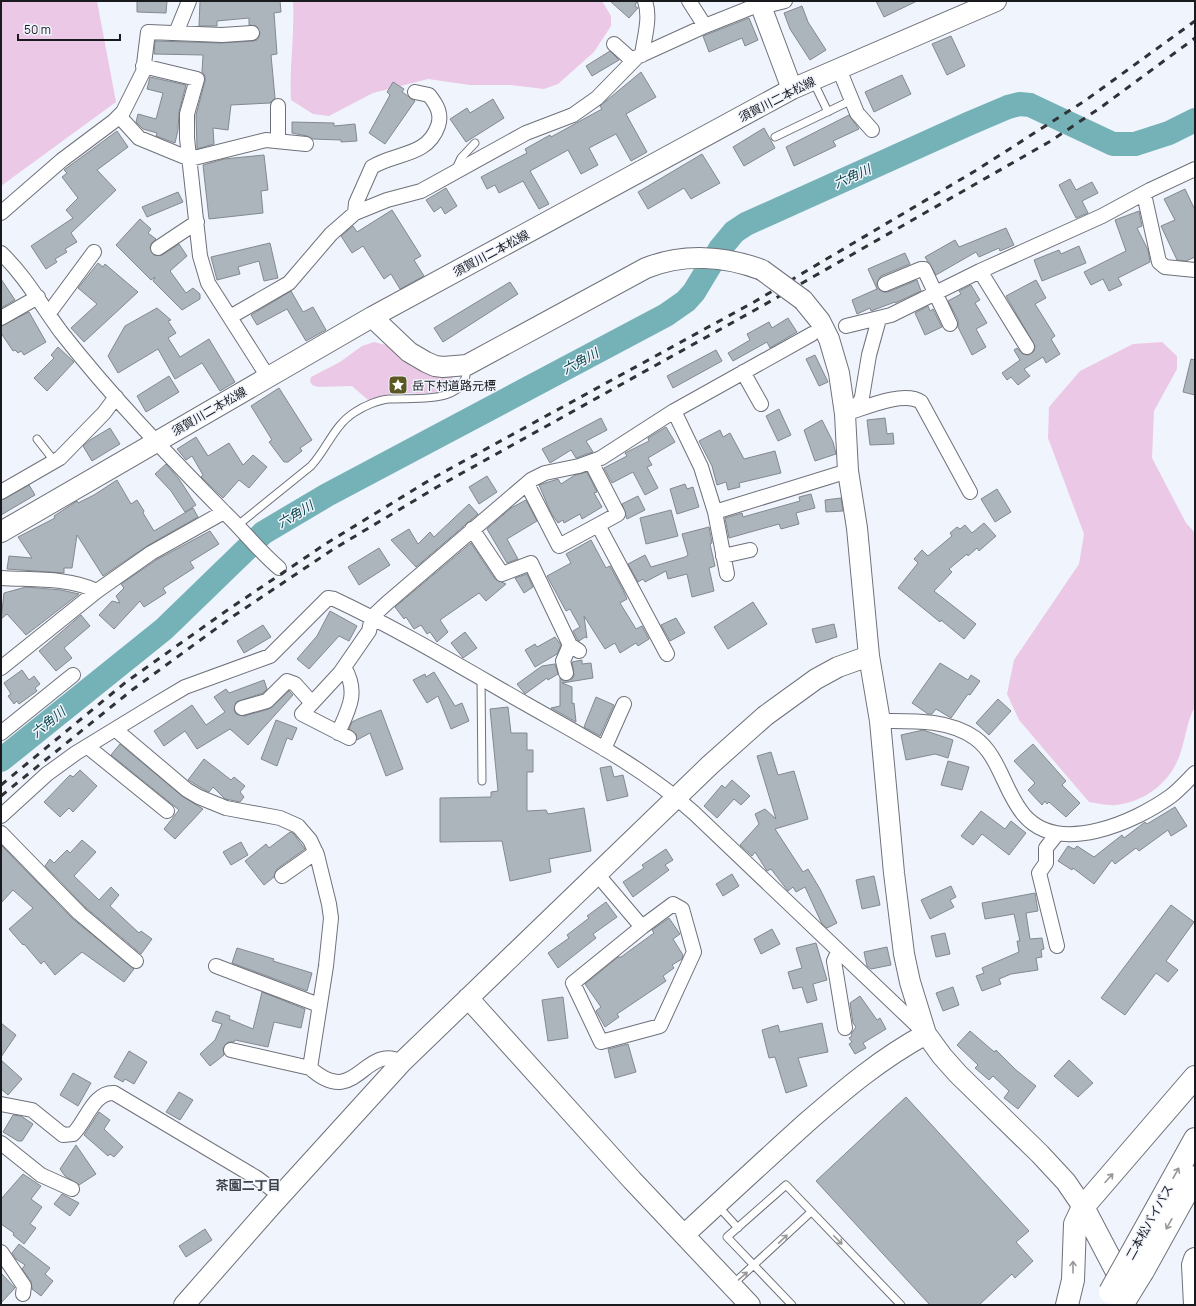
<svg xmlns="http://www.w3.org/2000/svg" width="1196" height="1306" font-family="Manrope,'Noto Sans JP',sans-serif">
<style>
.green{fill:#ebc8e5}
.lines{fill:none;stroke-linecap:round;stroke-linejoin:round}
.river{stroke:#75b2b7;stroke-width:24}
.building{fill:#acb5bb;stroke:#828a8f}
.lane-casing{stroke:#6e7179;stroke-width:9}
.street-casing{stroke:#6e7179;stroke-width:16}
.secondary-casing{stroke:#6e7179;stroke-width:22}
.highway-casing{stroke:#6e7179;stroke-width:24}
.lane{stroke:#fff;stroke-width:7}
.street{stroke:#fff;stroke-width:14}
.secondary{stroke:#fff;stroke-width:20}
.highway{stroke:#fff;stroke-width:22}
.rail{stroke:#303235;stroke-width:3;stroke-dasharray:7 7;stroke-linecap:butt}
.secondary-bridge-casing{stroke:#6e7179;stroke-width:22;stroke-linecap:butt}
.highway-bridge-casing{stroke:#6e7179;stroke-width:24;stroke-linecap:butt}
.secondary-bridge{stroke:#fff;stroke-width:20}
.highway-bridge{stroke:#fff;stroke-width:22}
.oneway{stroke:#989899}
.labels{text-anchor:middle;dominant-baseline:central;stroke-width:3;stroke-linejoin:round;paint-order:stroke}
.street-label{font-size:12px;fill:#191a1d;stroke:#f0f4fd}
.poi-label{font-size:12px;fill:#191a1d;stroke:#f0f4fd;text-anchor:start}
.water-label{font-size:13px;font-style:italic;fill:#023f43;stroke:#f0f4fd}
.neighbourhood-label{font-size:13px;font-weight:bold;fill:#3d4148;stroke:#f0f4fd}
</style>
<rect width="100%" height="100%" fill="#f0f4fd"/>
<path class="green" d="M1 1H97L116 102 1 186Z
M293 1H602L611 16V26L594 52 558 84 544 89 511 85H470L428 79 373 93 329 116 313 114 291 100C289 67 295 34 293 1Z
M374 342 386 345 412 367 425 372 454 375C446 400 416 392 396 393 386 394 377 397 368 400L352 386 318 387 312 385 310 381 311 377 340 362 362 346Z
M1162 342 1177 356V369L1154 411 1152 458 1186 523 1195 533V707C1187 720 1186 737 1181 751 1173 780 1146 802 1116 805 1108 806 1097 803 1089 802L1019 720 1007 694 1014 660 1079 564 1084 534 1048 438 1049 407 1080 371 1133 344Z"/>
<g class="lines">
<path class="river" d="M1 760 164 629 263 533 327 495 666 315 686 301 694 292 720 249 734 232 746 224 968 124 1008 107 1020 104 1030 105 1113 144H1135L1169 133 1195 120"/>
</g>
<path class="building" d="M137 1H167L166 13 137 12Z
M200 1H280L281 12 274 13 277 54 271 55 275 98 270 103 231 105 228 130 213 128 214 144 197 149 196 115 205 81V76L202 72 203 55 154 54 155 41 222 43 253 41 257 40 260 33 256 26 249 25V18L217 21V26H199Z
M610 1H637L635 6 638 8 629 18Z
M876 1H917L884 17Z
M802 6 808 22 826 50 810 60 790 29 784 13Z
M749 18 758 40 745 46 742 38 709 52 703 36Z
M951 36 965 66 947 75 932 44Z
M610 51 619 60 592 76 586 66Z
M641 72 656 97 626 114 647 152 631 161 616 134 589 148 598 165 581 174 568 150 530 171 549 204 539 209 523 181 499 193 495 185 487 189 481 177 527 153 525 149 550 135 551 137 602 109 600 106Z
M902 75 911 94 874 112 865 92Z
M150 77 186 85 179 112 178 130 175 143 156 136 157 133 143 129 136 122 138 114 156 119 163 93 147 89Z
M393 82 404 89 402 92 415 101 385 144 369 133 390 95 387 92Z
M493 99 504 118 466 142 450 119 467 108 470 113Z
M849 115 859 129 833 141 836 146 794 166 786 147Z
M292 122 334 123V126L355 124 357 141 341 142V140L313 139 307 136 292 133Z
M764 128 775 148 744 166 733 147Z
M117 131 128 147 97 170 116 190 71 233 77 242 65 249 67 252 55 259 57 262 46 269 31 246 73 218 66 210 78 198 62 177 67 173 64 170Z
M702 154 720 183 691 199 684 188 648 209 638 192Z
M264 155 268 190 261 191 263 213 209 219 203 165 224 159Z
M1070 179 1076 190 1092 182 1098 193 1082 201 1088 213 1076 218 1059 185Z
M446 188 457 206 445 214 441 207 434 212 426 200Z
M1185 189 1195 210V257L1186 261 1177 260 1161 226 1175 220 1164 199Z
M178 192 183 202 147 217 142 207Z
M392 210 421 256 414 260 424 276 400 289 391 274 384 279 363 246 352 253 341 236 353 226 357 232Z
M1139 211 1142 226 1137 228 1148 250 1150 262 1118 278 1122 285 1109 291 1103 279 1091 285 1084 272 1126 251 1115 220Z
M140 219 151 229 148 233 156 239 151 244 150 248 154 255H162L179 244 187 256 170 271 186 293 193 288 200 294V299L182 310 153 281 155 277 151 280 116 245Z
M1006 228 1014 245 1000 251 999 248 979 257 976 252 936 275 925 257 955 240 959 247Z
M270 243 278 278 264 281 259 261 238 267 240 274 217 280 211 257Z
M1079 246 1086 263 1042 281 1034 260 1059 250 1061 254Z
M905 253 910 264 881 276 877 283V288L884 292H888L917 280 921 291 895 303V302L871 311 870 308 857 314 852 300 877 289 868 269Z
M98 263 103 267 105 264 138 292 84 342 71 328 97 304 78 288Z
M1 279 15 300 1 308Z
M1036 280 1046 298 1035 304 1055 336 1051 339 1060 354 1046 363 1043 357 1024 369 1030 376 1018 385 1011 377 1007 380 1002 373 1020 360 1014 350 1017 348 1023 354 1028 355 1034 351 1035 346 1006 296Z
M510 282 518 294 443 342 434 328Z
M971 285 980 300 975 303 987 323 976 329 986 347 972 355 958 327V320L948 301 961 294 959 291Z
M291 291 303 312 313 307 326 330 306 341 287 309 257 325 251 315Z
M928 306 930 311 933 309 942 327 925 335 915 313Z
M157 308 171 320 168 321 176 333 168 338 180 357 209 339 235 382 220 391 202 363 175 379 158 349 118 373 108 356 125 326Z
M29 312 46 342 24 355 21 351 18 353 15 350 13 351 1 333V326Z
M788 318 797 332 770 348 767 342 733 361 728 353 750 340 747 334 769 322 772 328Z
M58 347 74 362 47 391 34 378 54 358 51 355Z
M716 350 722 361 673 388 667 376Z
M815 355 828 382 819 386 806 359Z
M1191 359 1195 360V395L1183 392Z
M169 376 179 392 146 412 137 396Z
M279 388 312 440 300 448 302 451 288 462H284L269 442 272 440 251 406Z
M779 409 791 435 778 441 766 416Z
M601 418 607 430 586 441 593 452 576 458 571 450 550 463 542 449Z
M885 418 887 434 893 433 894 444 870 445 867 420Z
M822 420 833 442 836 454 815 461 804 430Z
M666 427 675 442 648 458 652 465 647 467 658 488 645 495 633 472 612 483 604 468 627 456 625 453 649 441 648 438Z
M110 428 120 444 92 461 83 446 90 440Z
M720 430 723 437 730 433 744 459 775 451 781 473 739 483 740 487 728 490 726 482 717 485 712 466 699 441Z
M196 437 208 456 229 443 243 465 253 455 267 467 249 488 239 480 223 498 201 477 203 475 192 456 186 460 177 449Z
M166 464 179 479 196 505 185 512 171 491 155 474Z
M587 472 597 492 594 493 602 507 582 519 580 514 564 523 563 520 558 523 551 513 539 485 558 479 561 484 575 475Z
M487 476 497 492 479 504 469 487Z
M117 480 131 504 137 500 144 511 143 513 154 531 193 508 198 517 147 546 103 576 77 535 72 568H64V573L7 569 9 556 32 558 18 537 55 518 54 516 77 501 78 503 94 495Z
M685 484 687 489 693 487 699 507 677 514 670 489Z
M29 485 35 495 1 515V500Z
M997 489 1011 512 995 522 981 499Z
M811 494 815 508 796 513 799 524 781 529 779 524 729 538 725 518 742 513 743 517 800 501 799 497Z
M638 496 645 510 627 519 622 504Z
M841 498 843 511 826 512 825 500Z
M526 500 537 521 507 539 518 559 507 563 487 529 511 508Z
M469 504 478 514 416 567 391 540 409 529 418 544 430 532 434 537Z
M671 510 678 536 646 544 640 518Z
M984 523 996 536 979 551 977 548 968 556 967 554 949 569 952 572 934 591 976 624 964 639 941 620 940 622 898 588 918 563 914 559 922 550 928 556 952 536 950 533 957 527 960 529 965 525 972 533Z
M709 527 712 543 710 544 715 566 709 568 714 591 692 597 687 574 668 579 666 571 645 582 643 579 638 582 628 564 645 555 651 567 685 557 688 555 682 534Z
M210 531 219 544 190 562 194 568 163 588 166 593 144 607 140 601 114 629 99 615 112 601 120 603 116 596 124 588 121 584 156 560Z
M591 540 606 568 610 566 623 590 627 599 620 603 636 629 642 626 649 639 638 646 636 643 620 653 615 643 605 649 584 616 587 638 585 637 579 641 577 639 573 631 580 627 570 609 566 611 547 576 571 563 566 554Z
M471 543 495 579 506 584 486 601 479 593 440 620 448 632 437 642 430 632 427 634 421 625 414 629 406 617 404 619 395 607Z
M379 548 390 565 359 585 348 567Z
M527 574 533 587 524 593 515 578Z
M26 587 61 590 79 594 26 635 7 614 1 619 4 593Z
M753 602 767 624 728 649 714 627Z
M330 611 357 626 349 641 339 636 309 669 297 659 317 636Z
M81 615 90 626 64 648 72 658 56 671 39 651Z
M676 618 685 633 670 641 661 625Z
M834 624 837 637 816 643 812 629Z
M263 625 271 637 244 653 237 641Z
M465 632 477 648 463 658 451 643Z
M555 637 561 645 557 654 535 667 525 650 535 644 537 647Z
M582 660V664L591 663 593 678 562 683 572 687V704L574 703 576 722 551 708 560 706V678L564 681 572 679 574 675 572 662Z
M940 663 968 680 971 675 980 681 970 695 968 694 951 718 936 709 932 714H928L912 703Z
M555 664 558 674 548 680 547 678 525 694 517 684 542 666Z
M22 670 29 680 34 676 40 684 35 688 37 691 19 704 17 701 14 704 8 696 11 694 4 683Z
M434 672 455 706 462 703 469 721 451 729 438 696 427 703 413 680 425 674 426 677Z
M264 680 267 689 263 693 236 702 234 710 236 714 244 716 269 709 289 691 293 695 248 745 230 729 197 749 185 731 164 746 154 731 192 705 206 725 225 712 214 697 226 689 229 693Z
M596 697 614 705 600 736 584 727Z
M998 699 1011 711 989 735 976 723Z
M508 707 511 733H527V750H533V772H527V811L546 810 548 814 584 808 591 851 549 859 551 872 510 881 502 841 440 842V798L491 797V792L498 791 490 709Z
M381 710 403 769 386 776 370 733 357 740 356 734 349 729 352 722 358 719Z
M276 720 297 728 292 740 287 738 277 766 261 759Z
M923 730 953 740 948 758 935 754 906 760 901 735Z
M120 744 182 796 203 809 175 839 164 829 179 810 111 755Z
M1033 744 1066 781 1062 785 1080 803 1066 817 1049 802 1047 804 1045 801 1042 805 1028 790 1035 783 1014 761Z
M771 752 778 775 794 771 808 819 775 829 803 872 808 869 820 889 837 923 827 928 822 924 805 887 796 892 793 887 788 891 771 869 767 871 755 852 752 856 740 845 759 824 755 814 765 809 776 819 757 756Z
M204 759 231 780 234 777 245 786 240 792 244 797 240 802 225 799 213 787 209 792 203 789 188 780Z
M948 761 969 767 962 790 941 785Z
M611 766 614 777 623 775 628 796 607 801 600 768Z
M80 770 97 786 73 812 69 808 60 817 44 802 70 775 73 777Z
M732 780 750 796 741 805 734 799 717 818 704 806 722 785 725 788Z
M1175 807 1187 826 1171 836 1168 830 1139 851 1136 848 1115 864 1112 860 1094 884 1073 868 1072 870 1058 861 1068 846 1074 849 1077 846 1094 857 1122 835 1124 838 1145 822 1147 824Z
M981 811 1005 829 1011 821 1026 833 1009 855 982 834 973 845 961 836Z
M290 832 293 833 305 849 277 869 274 877 264 885 245 861 266 844 269 848Z
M82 840 96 852 74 876 99 900 111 887 119 895 110 906 139 933 141 931 152 939 141 954 85 907 45 866 50 859 54 863 67 850 70 853Z
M241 842 248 855 231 865 223 852Z
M1 845 73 919 134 969 124 982 82 952 55 975 44 961 41 964 24 944 23 945 9 929 33 908 13 890 1 903Z
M666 849 673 860 665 865 669 870 633 897 623 882 644 868 642 865Z
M732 874 739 886 723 896 716 884Z
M874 876 880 905 862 909 856 880Z
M951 886 956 897 950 900 954 907 930 919 921 900Z
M1035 893 1038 911 1026 913 1030 939 1042 938 1044 949 1041 950 1042 957 1036 958 1038 970 1011 974 999 979 1001 984 982 991 976 976 984 973 982 968 1019 952 1017 941H1020L1014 914 985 919 982 903Z
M606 902 617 917 593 934 596 938 558 968 548 953 569 938 567 935 589 918 587 916Z
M1171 905 1194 922 1166 961 1178 970 1168 982 1156 973 1125 1015 1101 998Z
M669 918 680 934 673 939 683 955 682 959 672 965 674 968 663 976 666 981 617 1014 619 1017 605 1027 596 1011 601 1007 585 984 618 957H621L654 933 652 930Z
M772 929 780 944 761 954 754 939Z
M945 933 950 954 936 957 931 936Z
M816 943 827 980 813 984 817 1000 807 1003 802 987 793 989 788 972 802 968 796 948Z
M887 947 891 965 871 969 867 966 864 952Z
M237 948 274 959 273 961 312 973 307 991 232 963Z
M953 987 959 1005 943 1011 936 993Z
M262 992 305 1009 301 1028 274 1022 268 1047 235 1040 234 1042H229L225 1045 223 1048 224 1055 210 1066 200 1054 215 1040 222 1024 212 1021 216 1011 230 1016 229 1019 253 1029Z
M860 996 877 1020 880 1018 886 1029 863 1043 866 1048 855 1054 849 1044 852 1042 849 1038 852 1036 851 1034 856 1027 853 1023 850 1003Z
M563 997 568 1038 548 1041 542 1000Z
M1 1023 16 1035 1 1057Z
M822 1023 828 1052 798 1058 807 1086 786 1093 775 1057 769 1058 762 1030 778 1025 780 1032Z
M970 1031 992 1050 995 1052 996 1050 1016 1070 1036 1086 1018 1109 1004 1098 1009 1091 993 1076 989 1080 975 1068 978 1065 957 1045Z
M628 1044 636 1072 615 1078 608 1049Z
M129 1051 147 1062 134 1084 125 1079 123 1082 114 1077Z
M1 1060 22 1079 8 1095 1 1089Z
M1069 1060 1093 1083 1078 1097 1054 1076Z
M73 1073 91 1083 78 1106 60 1095Z
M179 1092 193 1100 180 1120 166 1112Z
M906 1097 1029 1231 1016 1242 1033 1261 1015 1278 1012 1274 979 1305H930L816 1181Z
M99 1112 110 1120 104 1129 123 1147 114 1157 110 1154 108 1156 84 1135Z
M13 1115 21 1116 33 1124 22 1141H18L3 1132Z
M76 1145 96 1174 79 1185 65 1176 60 1169Z
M23 1174 41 1186 31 1199 42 1207 30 1224 36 1228 24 1244 13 1235 14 1233 1 1224V1199Z
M62 1194 79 1203 70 1216 54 1204Z
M205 1229 212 1240 186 1257 179 1246Z
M19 1244 50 1268 45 1274 53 1281 41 1296 32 1289 31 1281 22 1269 25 1265 16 1259 12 1253Z
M1 1273 15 1288 1 1303Z"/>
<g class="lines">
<g class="lane-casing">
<path id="lane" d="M813 81 828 112
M775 137 852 100
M455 171 461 158 475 143
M37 439 55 462
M238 525 311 466C327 449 334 425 355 412 364 406 378 400 389 399 414 397 467 406 467 367
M481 678 482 781
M718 1206 738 1228
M732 1285 811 1212
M792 1305 727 1237 786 1185 901 1305"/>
</g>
<g class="street-casing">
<path id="street" d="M689 1 705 26
M761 7 785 1
M176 33 189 1
M614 44 633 61
M642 55C644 38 651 18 645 1
M143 66 197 79 187 114V138L200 256 208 283 268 377
M839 69 857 113 872 130
M278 106V140
M119 116 139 138 190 159 266 140 306 144
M1144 194 1159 262 1165 267 1195 270
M1 213 62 160 114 121 123 112 143 72 148 32 222 35 252 33
M355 213 356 203 372 167C396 152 427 157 438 126 442 114 437 105 429 95L415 92
M158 248 197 222
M1 253C26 277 41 305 61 332 111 396 167 454 224 512
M980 271 1027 347
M885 284 921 269H924L950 324
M49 313 94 252
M230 317 289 283 331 234 355 213 387 200 421 191 526 133 573 115 597 98 637 57 705 26 760 4
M1 318 38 297
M846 326 891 315 980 271 1102 216 1150 190 1195 169
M743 372 761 404
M674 411 701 467 715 512 727 574
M848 412 860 402 862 397 869 355 879 319
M845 414C864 408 904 390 921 402L970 492
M591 462 618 514 598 525
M527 484 559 546 598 525 667 654
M1 492 60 458 104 413 116 397
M715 512 848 471
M472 529 502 574 531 563 570 645 579 651
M723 556 750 550
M1 578C33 580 67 577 97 591
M1 668 97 591 151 553 224 512C243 530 259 551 279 568
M566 673 563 661 570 645
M242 708 267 701 287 681 295 684 312 703
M880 721C912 721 948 719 975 738 1000 756 1004 792 1024 815 1059 856 1135 822 1171 796 1179 790 1187 781 1195 773
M116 730 187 790 199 797 226 808 280 818 298 826 310 840 317 855 329 904 331 918 326 966 310 1068C357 1110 363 1042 402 1062
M1 733 73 675
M338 733C349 709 359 692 344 667
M349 738 302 714 340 673 369 631 372 617 387 603 531 480 545 473 579 466 601 458 674 411 812 334
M88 747 167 811
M604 749 624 704
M1 816 47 774 76 753 153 706 185 687 270 656 328 598 334 599C400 630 463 668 526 704 584 737 644 768 694 813L926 1034
M1 833 79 913 136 961
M597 874 642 927 573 983 601 1042 660 1026 694 952 682 909 673 904 642 927
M282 876 316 852
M1057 946 1039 873 1046 863V848L1057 834
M838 952 834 961 845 1028
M216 966 319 1005
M231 1050 310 1068
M1 1104 32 1110 63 1135 73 1134C86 1122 93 1092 114 1093L257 1178 281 1196
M1 1143 41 1175 72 1189
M1 1252 24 1286 23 1294"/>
</g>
<g class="secondary-casing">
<path id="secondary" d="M759 1 792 89
M803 300 820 321 829 339 839 373 845 414 848 471 857 528 869 656 880 721 894 873 904 954 910 982 926 1034 942 1056 958 1074 1040 1154 1066 1182 1083 1207
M372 317 409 352 426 362 435 366 443 367 467 365 646 268C684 253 725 256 762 270
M1 532 372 317 792 89 996 1
M468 998 632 1180 750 1305
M684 1235C725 1197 765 1160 806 1123 845 1089 880 1059 926 1034
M184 1305 272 1205 402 1062 710 765 765 716 816 679 838 667 869 656"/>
</g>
<g class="highway-casing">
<path id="highway" d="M1083 1207 1127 1291
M1130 1256 1195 1139
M1143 1271 1195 1177
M1067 1305 1073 1280 1075 1224 1083 1207 1195 1077
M1195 1305 1193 1265 1195 1259"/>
</g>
<use href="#lane" class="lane"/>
<use href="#street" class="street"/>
<use href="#secondary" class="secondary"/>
<use href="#highway" class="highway"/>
<path class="rail" d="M1 785 126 682 226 611 327 543 433 478 754 302 975 171 1086 100 1195 21
M1 796 132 690 232 617 332 550 437 487 755 310 1049 142 1100 108 1195 38"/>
<g class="secondary-bridge-casing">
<path id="secondary-bridge" d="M762 270 803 300"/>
</g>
<g class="highway-bridge-casing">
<path id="highway-bridge" d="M1110 1292 1130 1256
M1122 1305 1143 1271"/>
</g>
<use href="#secondary-bridge" class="secondary-bridge"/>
<use href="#highway-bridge" class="highway-bridge"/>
</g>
<defs><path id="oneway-shaft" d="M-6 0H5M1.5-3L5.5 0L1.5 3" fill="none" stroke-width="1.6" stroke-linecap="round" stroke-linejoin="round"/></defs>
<g class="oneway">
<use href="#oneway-shaft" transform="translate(1176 1173) rotate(-61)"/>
<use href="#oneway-shaft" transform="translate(1109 1178) rotate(-48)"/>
<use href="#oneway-shaft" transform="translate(1169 1224) rotate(119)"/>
<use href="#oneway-shaft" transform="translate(783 1239) rotate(-44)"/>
<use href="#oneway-shaft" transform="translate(838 1240) rotate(46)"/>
<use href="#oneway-shaft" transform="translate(1073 1267) rotate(-90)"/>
<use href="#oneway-shaft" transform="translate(743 1276) rotate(-41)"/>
</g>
<defs>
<g id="sight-square" transform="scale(1)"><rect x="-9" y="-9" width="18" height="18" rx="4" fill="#5c5824" stroke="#f0f4fd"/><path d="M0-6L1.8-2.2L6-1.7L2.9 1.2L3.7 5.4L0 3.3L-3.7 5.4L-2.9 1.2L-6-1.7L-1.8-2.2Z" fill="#fff"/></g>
</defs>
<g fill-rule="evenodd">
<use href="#sight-square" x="398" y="385"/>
</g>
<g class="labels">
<g class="street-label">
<text transform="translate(777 99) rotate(-27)">須賀川二本松線</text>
<text transform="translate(491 253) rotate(-28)">須賀川二本松線</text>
<text transform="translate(209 411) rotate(-30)">須賀川二本松線</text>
<text transform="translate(1149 1222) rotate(-61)">二本松バイパス</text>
</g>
<g class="poi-label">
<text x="412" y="385">岳下村道路元標</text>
</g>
<g class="water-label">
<text transform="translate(852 176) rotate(-24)">六角川</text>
<text transform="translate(580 361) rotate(-28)">六角川</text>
<text transform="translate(295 514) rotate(-31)">六角川</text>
<text transform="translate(48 722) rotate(-39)">六角川</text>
</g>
<g class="neighbourhood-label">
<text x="248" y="1185">茶園二丁目</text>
</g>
</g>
<rect width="1196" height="1306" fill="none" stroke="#191a1d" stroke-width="4"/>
<path d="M18 34v6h102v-6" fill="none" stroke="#191a1d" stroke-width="2"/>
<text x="24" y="34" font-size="12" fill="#191a1d" stroke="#f0f4fd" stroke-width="3" paint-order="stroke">50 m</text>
</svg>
